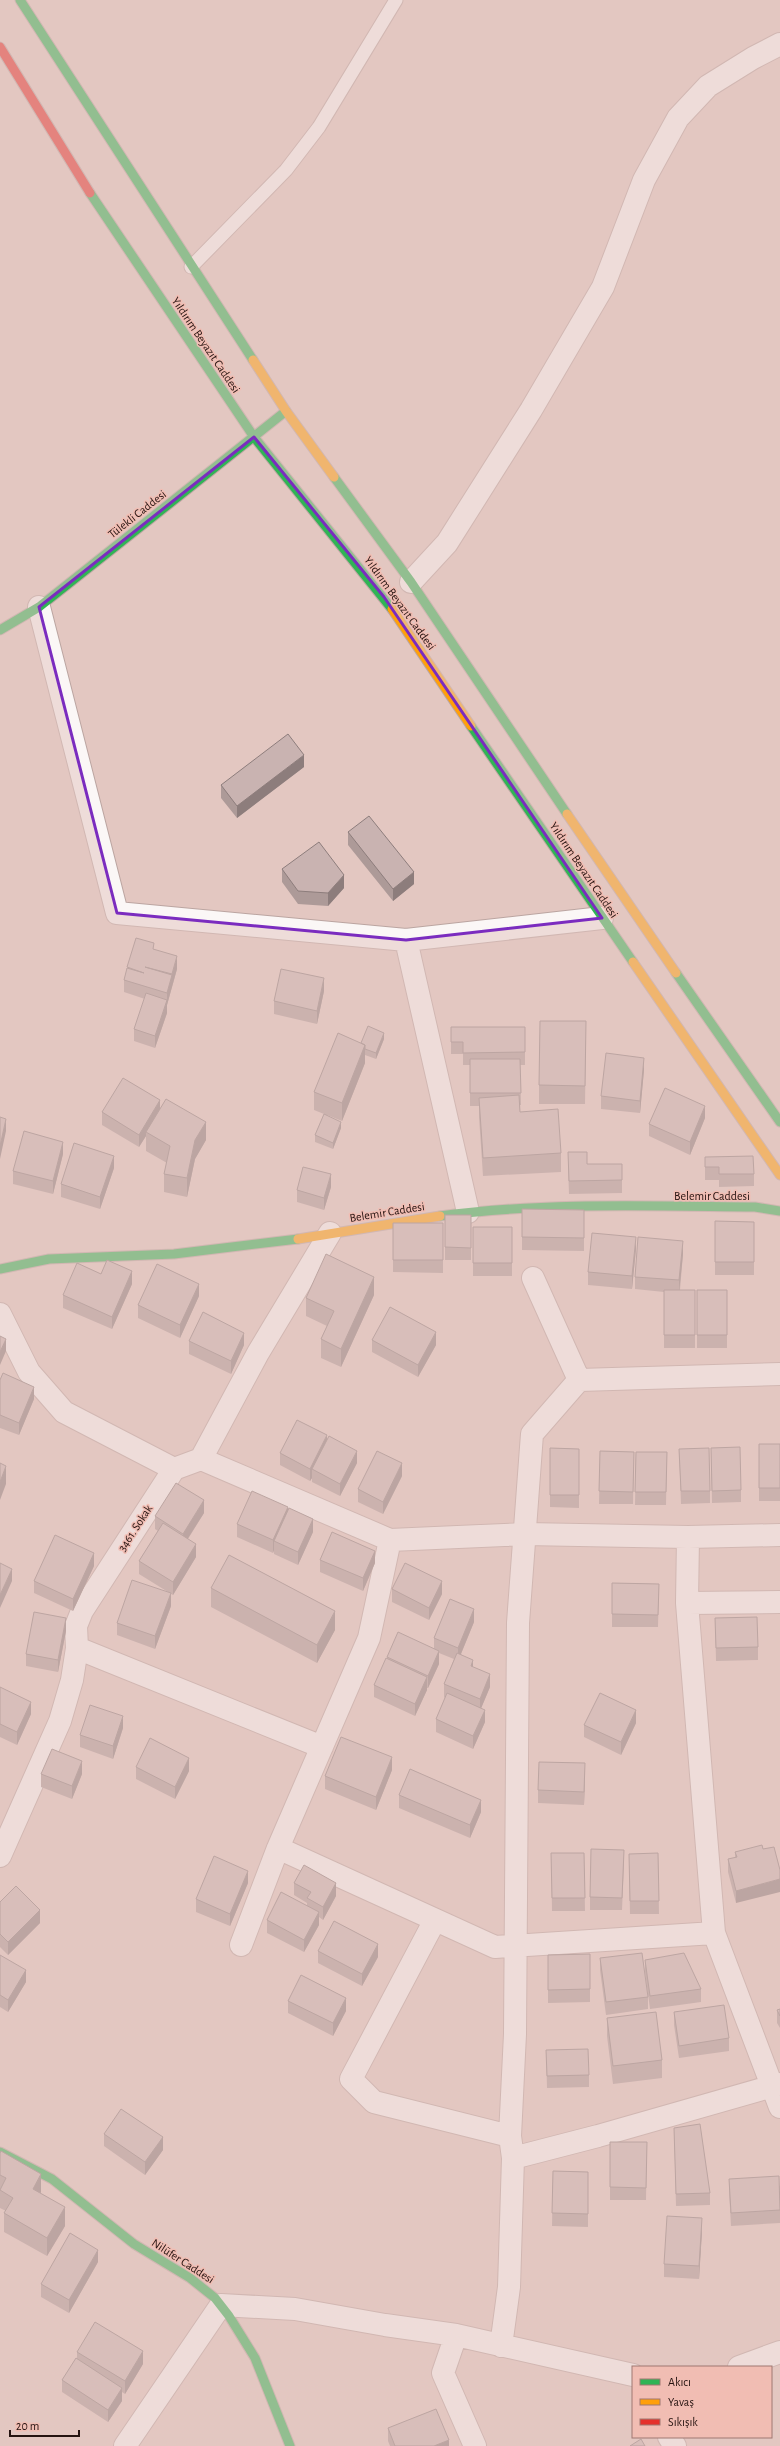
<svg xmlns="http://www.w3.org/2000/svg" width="780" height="2446" font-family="'Alegreya Sans',sans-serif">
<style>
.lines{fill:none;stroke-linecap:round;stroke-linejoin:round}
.lane-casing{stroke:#bba5a1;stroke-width:15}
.street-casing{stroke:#bba5a1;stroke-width:24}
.fast-casing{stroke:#bba5a1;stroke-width:11}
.slow-casing{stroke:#bba5a1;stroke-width:11}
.jam-casing{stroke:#bba5a1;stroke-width:11}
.lane{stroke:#fbf7f6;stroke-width:13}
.street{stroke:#fbf7f6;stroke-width:22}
.fast{stroke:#30b455;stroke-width:9}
.slow{stroke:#ff9f0a;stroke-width:9}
.jam{stroke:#e5322d;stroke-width:9}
.wall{fill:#ad9a98}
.shaded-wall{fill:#8d7d7c}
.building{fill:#c9b3b1;stroke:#8d7d7c}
.marked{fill:none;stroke:#7b2cbf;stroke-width:3;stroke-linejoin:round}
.labels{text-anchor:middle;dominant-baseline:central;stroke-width:3;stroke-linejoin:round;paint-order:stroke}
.street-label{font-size:12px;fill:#251310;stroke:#f1bdb3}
</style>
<rect width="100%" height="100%" fill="#e3c7c1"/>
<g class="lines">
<g class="lane-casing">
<path id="lane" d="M191 267 286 170 319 127 396 0"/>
</g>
<g class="street-casing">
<path id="street" d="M411 582 447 543 531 410 603 287 644 180 678 118 708 86 753 58 780 44
M39 607 117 913 406 940 602 918
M406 940 468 1212
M533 1278 579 1380 780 1374
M0 1314 29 1372 64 1412 174 1469
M201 1459 390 1540 525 1534 688 1537 780 1535
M688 1537 687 1603 714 1933 780 2107
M687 1603 780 1602
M77 1648 322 1747
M278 1848 495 1947 714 1933
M0 1856 60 1721 72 1680 77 1648 76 1626 82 1611 174 1469 201 1459 258 1353 330 1233
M435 1920 351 2079 374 2102 510 2136
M241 1945 278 1848 369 1638 390 1540
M513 2158 598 2136 780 2084
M456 2335 443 2373 475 2446
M501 2346 509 2287 513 2158 510 2136 515 2034 518 1623 532 1434 579 1380
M739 2367 780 2352
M669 2437 675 2446
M125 2446 221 2305 295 2309 385 2325 456 2335 633 2375"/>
</g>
<g class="fast-casing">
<path id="fast" d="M20 0 253 360
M90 193 254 437 392 609
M334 477 411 582 567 814
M0 630 39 607 286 411
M471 726 633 962
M676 973 780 1122
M440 1216C545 1202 650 1206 755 1207L780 1211
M0 1269 49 1259 174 1254 298 1239
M0 2152 52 2179 134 2244 190 2278 215 2298 229 2316 255 2358 290 2446"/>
</g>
<g class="slow-casing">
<path id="slow" d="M253 360 286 411 334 477
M392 609 471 726
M567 814 676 973
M633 962 780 1175
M298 1239 440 1216"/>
</g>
<g class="jam-casing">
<path id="jam" d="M0 47 90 193"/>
</g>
<use href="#lane" class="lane"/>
<use href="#street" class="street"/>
<use href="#fast" class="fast"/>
<use href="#slow" class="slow"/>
<use href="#jam" class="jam"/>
</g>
<path class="wall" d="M304 767 237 818 221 798V785Z
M348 832 414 884 393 901 348 845Z
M282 869 344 888 328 906 298 904 282 882Z
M136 938 154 950 177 969 167 1005V1013L155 1048 134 1041V1029L145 999 124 992V980Z
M324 991 317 1024 274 1014V1001Z
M451 1027H525V1065H520L521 1105H520V1112L561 1153V1172L483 1176 479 1117V1106H470V1065H463V1054H451Z
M384 1039 376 1059 365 1055V1063L342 1121 327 1115 341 1128 333 1149 315 1142V1135L324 1114 314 1110V1092L361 1043Z
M586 1040 585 1104H539V1085Z
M644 1070 640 1113 601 1109V1096Z
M160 1109 206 1140 195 1159 187 1197 164 1192V1174L167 1163 146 1151V1136L139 1147 102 1125V1112Z
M705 1118 690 1155 649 1136V1124Z
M63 1154 53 1194 13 1184V1171Z
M705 1157 754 1174V1186L719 1187V1180H705Z
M587 1164 622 1180V1193L569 1194 568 1165Z
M114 1168 100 1209 61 1197V1184Z
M331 1187 324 1210 297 1202V1190Z
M522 1209 584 1210V1251L522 1250Z
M445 1215H471V1260H445Z
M715 1221 754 1222V1275H715Z
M393 1223H443V1273L393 1272Z
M473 1227H512V1276H473Z
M636 1249 632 1289 588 1285V1272Z
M683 1254 680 1290H695V1348H664V1292L635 1289V1277Z
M101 1274 132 1284 112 1329 63 1308V1295Z
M697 1290H727V1348H697Z
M374 1295 341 1367 321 1358V1339L327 1326 306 1316V1298Z
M199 1296 180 1338 138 1318V1305Z
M372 1340 436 1345 418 1377 372 1352Z
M189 1341 244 1345 231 1374 189 1354Z
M0 1380 34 1399 19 1435 0 1428Z
M327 1439 357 1463 340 1496 312 1482V1478L310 1481 280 1465V1453Z
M759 1444H780V1501H759Z
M550 1448 579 1449V1508L550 1507Z
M711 1448 741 1490V1502L712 1503Z
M679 1449 710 1491V1503L681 1504Z
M600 1451 634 1452 633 1504H599Z
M636 1452H667L666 1505H635Z
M402 1476 383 1514 358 1502V1489Z
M288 1511 313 1532 298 1565 274 1554V1550L273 1553 237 1537V1524Z
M204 1513 188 1539 196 1557 173 1595 171 1594V1606L155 1649 117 1635V1623L168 1592 139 1574V1561L158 1531 155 1529V1516Z
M320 1560 375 1563 363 1591 320 1572Z
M94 1566 73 1611 34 1593V1581Z
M612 1583 659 1584 658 1627H612Z
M211 1588 335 1630 317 1663 211 1607Z
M392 1589 442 1594 429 1620 392 1602Z
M715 1618 758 1647V1660L716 1661Z
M474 1622 461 1654 473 1667 490 1687 481 1708 485 1722 473 1749 436 1732V1719L445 1698 444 1697V1684L454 1659 439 1653V1664L428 1688H427V1690L415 1716 374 1697V1685L387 1659V1657L434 1648V1638Z
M66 1631 58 1672 26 1666V1654Z
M0 1687 31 1714 17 1745 0 1737Z
M636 1723 621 1755 584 1737V1725Z
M123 1728 113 1759 80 1747V1735Z
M136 1767 189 1771 175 1799 136 1779Z
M392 1770 376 1810 325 1789V1776Z
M41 1774H82L72 1799 41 1787Z
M585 1776 584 1805 538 1803V1790Z
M399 1795 481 1812 470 1838 399 1808Z
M763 1849 736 1903 728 1872V1859L735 1858V1852Z
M551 1853H584L585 1911H552Z
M658 1853 659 1914H630L629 1866Z
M624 1863 622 1910H590V1897Z
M248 1883 230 1926 196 1912V1899Z
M294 1883 336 1896 323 1920 319 1917V1925L304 1952 267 1933V1920L307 1906V1903L294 1895Z
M0 1902 40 1923 8 1955 0 1947Z
M318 1951 378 1957 362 1986 318 1963Z
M590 1954V2002L548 2003V1955Z
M0 1955 26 1982 8 2012 0 2007Z
M600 1958 648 1997V2009L606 2015 600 1970Z
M645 1960 701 1989V2002L650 2009 645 1972Z
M288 2001 346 2011 333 2036 288 2013Z
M780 2009V2028L777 2023V2010Z
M674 2012 729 2038V2051L679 2058 674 2025Z
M607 2018 662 2060V2078L613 2084 607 2036Z
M546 2050 589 2075V2087L547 2088Z
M674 2128 710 2193V2205L676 2206Z
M104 2134 163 2150 145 2175 104 2146Z
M610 2142H647L646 2200H610Z
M0 2153 41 2192 40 2193 65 2226 47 2256 4 2232V2213L6 2211 0 2208Z
M553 2171 588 2172V2227L552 2226Z
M729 2179 780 2186V2223L731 2226 729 2191Z
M702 2231 699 2279 664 2277V2264Z
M98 2262 69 2313 41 2297V2284Z
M77 2352 143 2364 125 2394 122 2392V2401L108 2422 62 2392V2380L77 2358Z
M388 2428 449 2446H390L388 2441Z"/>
<path class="shaded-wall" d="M304 755V767L237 818V806Z
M414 872V884L393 901V889Z
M344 875V888L328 906V893Z
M177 956V969L167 1005V1013L155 1048V1036L167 1000V993Z
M324 978V991L317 1024V1011Z
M384 1033V1039L376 1059V1053Z
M365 1045V1063L342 1121V1103Z
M644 1058V1070L640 1113V1101Z
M160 1100V1113L146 1132V1136L139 1147V1135Z
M705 1106V1118L690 1155V1142Z
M6 1119V1131L0 1159V1146Z
M206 1122V1140L195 1159 187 1197V1178L195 1140Z
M341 1122V1128L333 1149V1143Z
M63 1142V1154L53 1194V1181Z
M114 1156V1168L100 1209V1197Z
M331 1174V1187L324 1210V1198Z
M636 1237V1249L632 1289V1276Z
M683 1241V1254L679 1293V1280Z
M132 1271V1284L112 1329V1317Z
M374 1277V1295L341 1367V1349Z
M199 1284V1296L180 1338V1325Z
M436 1332V1345L418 1377V1365Z
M244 1333V1345L231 1374V1361Z
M6 1339V1351L0 1365V1352Z
M34 1387V1399L19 1435V1423Z
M327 1435V1448L312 1469V1478L310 1481V1469Z
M357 1451V1463L340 1496V1484Z
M402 1463V1476L383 1514V1502Z
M6 1466V1484L0 1500V1482Z
M204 1500V1513L183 1546V1534Z
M288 1507V1520L274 1541V1550L273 1553V1540Z
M313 1519V1532L298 1565V1552Z
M196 1544V1557L173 1595V1582Z
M375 1551V1563L363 1591V1578Z
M94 1553V1566L73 1611V1599Z
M12 1569V1581L0 1608V1595Z
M442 1581V1594L429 1620V1608Z
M171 1593V1606L155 1649V1636Z
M474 1609V1622L458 1661V1648Z
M335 1611V1630L317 1663V1645Z
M66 1618V1631L58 1672V1660Z
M439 1651V1664L428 1688V1676Z
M473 1660V1672L471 1666Z
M490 1674V1687L480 1711V1699Z
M427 1677V1690L415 1716V1704Z
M31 1702V1714L17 1745V1732Z
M485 1710V1722L473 1749V1736Z
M636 1710V1723L621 1755V1742Z
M123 1716V1728L113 1759V1746Z
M392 1757V1770L376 1810V1797Z
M189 1758V1771L175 1799V1787Z
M82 1761V1774L72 1799V1786Z
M585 1763V1776L584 1805V1792Z
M481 1800V1812L470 1838V1825Z
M248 1871V1883L230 1926V1914Z
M780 1879V1892L736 1903V1891Z
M336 1883V1896L323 1920V1907Z
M40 1910V1923L8 1955V1942Z
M319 1912V1925L304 1952V1940Z
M378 1944V1957L362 1986V1974Z
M26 1970V1982L8 2012V2000Z
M346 1998V2011L333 2036V2023Z
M163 2137V2150L145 2175V2162Z
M41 2174V2192L33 2207V2189Z
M65 2207V2226L47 2256V2238Z
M702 2218V2231L699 2279V2266Z
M98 2250V2262L69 2313V2300Z
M143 2351V2364L125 2394V2381Z
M122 2388V2401L108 2422V2410Z
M449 2440V2446H434Z"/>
<path class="building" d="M288 734 304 755 237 806 221 785Z
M369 816 414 872 393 889 348 832Z
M319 842 344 875 328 893 298 891 282 869Z
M136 938 154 943 153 949 177 956 172 974 145 967 172 975 167 993 124 980 127 968 144 973 127 967Z
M281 969 324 978 317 1011 274 1001Z
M146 993 167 1000 155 1036 134 1029Z
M540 1021H586L585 1086 539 1085Z
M368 1026 384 1033 376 1053 365 1049V1045L361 1043Z
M451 1027H525V1052L463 1053V1042H451Z
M338 1033 365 1045 342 1103 314 1092Z
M606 1053 644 1058 640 1101 601 1096Z
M470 1059H520L521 1093H470Z
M123 1078 160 1100 139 1135 102 1112Z
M665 1088 705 1106 690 1142 649 1124Z
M519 1095 520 1112 558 1109 561 1153 483 1158 479 1098Z
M166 1099 206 1122 195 1140 187 1178 164 1174 170 1146 146 1132Z
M324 1114 341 1122 333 1143 315 1135Z
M0 1117 6 1119 0 1146Z
M24 1131 63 1142 53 1181 13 1171Z
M74 1143 114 1156 100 1197 61 1184Z
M568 1152H587V1164H622V1180L569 1181Z
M753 1156 754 1174H719V1167H705V1157Z
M303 1167 331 1174 324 1198 297 1190Z
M522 1209 584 1210V1238L522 1237Z
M445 1215H471V1248L445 1247Z
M715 1221 754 1222V1262H715Z
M393 1223H443V1260H393Z
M473 1227H512V1263H473Z
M592 1233 636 1237 632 1276 588 1272Z
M638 1237 683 1241 679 1280 635 1277Z
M326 1254 374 1277 341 1349 321 1339 334 1311 306 1298Z
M107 1260 132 1271 112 1317 63 1295 77 1263 101 1274Z
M157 1264 199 1284 180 1325 138 1305Z
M664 1290H695V1335H664Z
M697 1290H727V1335H697Z
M390 1307 436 1332 418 1365 372 1340Z
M203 1312 244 1333 231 1361 189 1341Z
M0 1336 6 1339 0 1352Z
M3 1373 34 1387 19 1423 0 1415V1380Z
M297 1420 327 1435 310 1469 280 1453Z
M329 1436 357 1451 340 1484 312 1469Z
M759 1444H780V1488H759Z
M740 1447 741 1490 712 1491 711 1448Z
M550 1448 579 1449V1495H550Z
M709 1448 710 1491H681L679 1449Z
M377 1451 402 1463 383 1502 358 1489Z
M600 1451 634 1452 633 1492 599 1491Z
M636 1452H667L666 1492H635Z
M0 1463 6 1466 0 1482Z
M176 1483 204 1500 183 1534 155 1516Z
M252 1491 288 1507 273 1540 237 1524Z
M289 1508 313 1519 298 1552 274 1541Z
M163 1523 196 1544 173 1582 139 1561Z
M332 1532 375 1551 363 1578 320 1560Z
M55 1535 94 1553 73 1599 34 1581Z
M229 1555 335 1611 317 1645 211 1588Z
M0 1563 12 1569 0 1595Z
M405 1563 442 1581 429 1608 392 1589Z
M132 1580 171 1593 155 1636 117 1623Z
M612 1583 659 1584 658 1615 612 1614Z
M450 1599 474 1609 458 1648 434 1638Z
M34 1612 66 1618 58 1660 26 1654Z
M757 1617 758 1647 716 1648 715 1618Z
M398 1632 439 1651 428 1676 387 1657Z
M457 1653 473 1660 471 1666 490 1674 480 1699 444 1684Z
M386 1658 427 1677 415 1704 374 1685Z
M0 1687 31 1702 17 1732 0 1724Z
M447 1693 485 1710 473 1736 436 1719Z
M600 1693 636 1710 621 1742 584 1725Z
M90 1705 123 1716 113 1746 80 1735Z
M341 1737 392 1757 376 1797 325 1776Z
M150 1738 189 1758 175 1787 136 1767Z
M52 1749 82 1761 72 1786 41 1774Z
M539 1762 585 1763 584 1792 538 1790Z
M410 1769 481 1800 470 1825 399 1795Z
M762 1845 763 1849 774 1847 780 1870V1879L736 1891 728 1859 737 1857 735 1852Z
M591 1849 624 1850 622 1898 590 1897Z
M551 1853H584L585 1898H552Z
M658 1853 659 1901H630L629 1854Z
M214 1856 248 1871 230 1914 196 1899Z
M304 1865 336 1883 323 1907 307 1898 311 1892 294 1883Z
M16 1886 40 1910 8 1942 0 1934V1902Z
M281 1892 319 1912 304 1940 267 1920Z
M334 1921 378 1944 362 1974 318 1951Z
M642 1953 648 1997 606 2002 600 1958Z
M684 1953 701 1989 650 1996 645 1960Z
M590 1954V1989L548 1990V1955Z
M0 1955 26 1970 8 2000 0 1995Z
M301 1975 346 1998 333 2023 288 2001Z
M724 2005 729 2038 679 2046 674 2012Z
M780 2009V2016L777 2010Z
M656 2012 662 2060 613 2066 607 2018Z
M588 2049 589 2075 547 2076 546 2050Z
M121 2109 163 2137 145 2162 104 2134Z
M700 2124 710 2193 676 2194 674 2128Z
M610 2142H647L646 2188 610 2187Z
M1 2151 41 2174 33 2189 65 2207 47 2238 4 2213 13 2198 0 2190 6 2178 0 2175V2153Z
M553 2171 588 2172V2214L552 2213Z
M779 2176 780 2210 731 2213 729 2179Z
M667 2216 702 2218 699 2266 664 2264Z
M70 2233 98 2250 69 2300 41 2284Z
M95 2322 143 2351 125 2381 77 2352Z
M76 2358 122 2388 108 2410 62 2380Z
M436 2409 449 2440 434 2446H395L388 2428Z
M641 2439 645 2446H630Z"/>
<path d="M0 0H780V2446H0ZM254 437 384 597 602 918 406 940 117 913 39 607Z" fill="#e3c7c1" fill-opacity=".55" fill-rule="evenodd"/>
<path class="marked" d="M254 437 384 597 602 918 406 940 117 913 39 607Z"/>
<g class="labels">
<g class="street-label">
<text transform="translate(206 345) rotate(56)">Yıldırım Beyazıt Caddesi</text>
<text transform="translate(137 514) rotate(-38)">Tülekli Caddesi</text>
<text transform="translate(400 603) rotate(54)">Yıldırım Beyazıt Caddesi</text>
<text transform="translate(584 870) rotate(56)">Yıldırım Beyazıt Caddesi</text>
<text x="712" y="1196">Belemir Caddesi</text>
<text transform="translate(387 1212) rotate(-9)">Belemir Caddesi</text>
<text transform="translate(135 1528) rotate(-57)">3461. Sokak</text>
<text transform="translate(183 2261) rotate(33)">Nilüfer Caddesi</text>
</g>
</g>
<rect x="632" y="2366" width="140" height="72" fill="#f1bdb3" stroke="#9f7972"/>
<rect x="640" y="2379" width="20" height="6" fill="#30b455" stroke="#9f7972"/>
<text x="668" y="2386" font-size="12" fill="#251310">Akıcı</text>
<rect x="640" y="2399" width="20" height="6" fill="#ff9f0a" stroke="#9f7972"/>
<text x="668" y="2406" font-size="12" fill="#251310">Yavaş</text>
<rect x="640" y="2419" width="20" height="6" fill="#e5322d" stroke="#9f7972"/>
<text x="668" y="2426" font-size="12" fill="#251310">Sıkışık</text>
<path d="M10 2430v6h69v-6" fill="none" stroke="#251310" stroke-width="2"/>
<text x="16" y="2430" font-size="12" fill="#251310" stroke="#f1bdb3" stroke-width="3" paint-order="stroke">20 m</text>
</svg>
